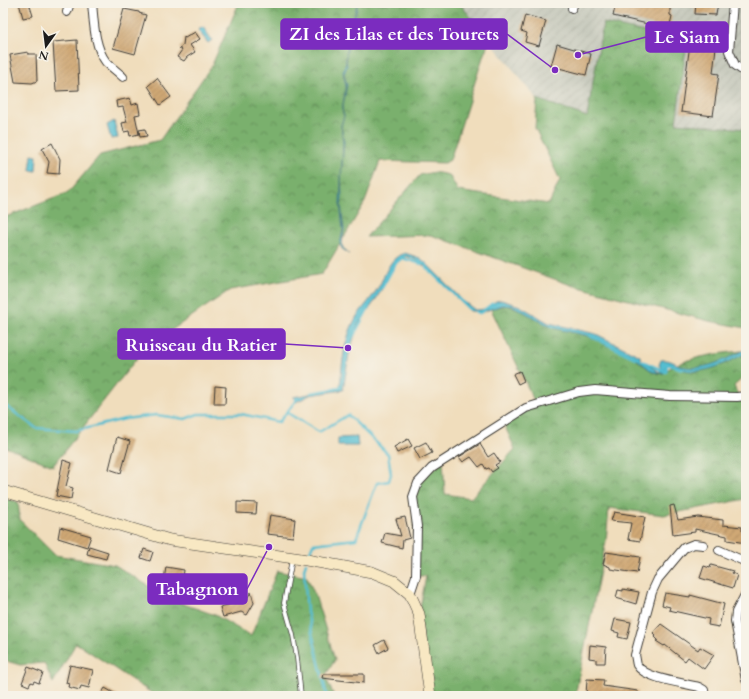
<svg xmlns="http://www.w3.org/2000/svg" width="749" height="699" font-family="Cardo,serif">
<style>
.industrial{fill:url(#industrial-furrows)}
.forest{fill:url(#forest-crowns);stroke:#4b6644}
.water{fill:#54bdd0;stroke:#386c76}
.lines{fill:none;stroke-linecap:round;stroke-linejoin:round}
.stream{stroke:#54bdd0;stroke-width:2.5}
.building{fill:url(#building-hatch)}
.service-casing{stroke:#3c3934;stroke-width:5.5}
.minor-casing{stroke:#3c3934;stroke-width:10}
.secondary-casing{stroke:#3c3934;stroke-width:12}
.service{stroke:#fff;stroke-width:4}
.minor{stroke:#fff;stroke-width:8}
.secondary{stroke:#f8e8c3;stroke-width:11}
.leader{fill:none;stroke:#7b2cbf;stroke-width:1.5}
.callout-dot{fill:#7b2cbf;stroke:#f7f3e8;stroke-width:1.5}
.callout{fill:#7b2cbf;stroke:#7b2cbf;stroke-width:1.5}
.callout-label{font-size:18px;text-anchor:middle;font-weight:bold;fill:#fff}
</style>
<defs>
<pattern id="industrial-furrows" width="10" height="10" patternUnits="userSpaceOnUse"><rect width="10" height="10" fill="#c3c6b9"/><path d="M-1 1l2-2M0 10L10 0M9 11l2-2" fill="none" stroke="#a7aa9e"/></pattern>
<pattern id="forest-crowns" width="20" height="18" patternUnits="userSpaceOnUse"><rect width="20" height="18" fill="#7ab06d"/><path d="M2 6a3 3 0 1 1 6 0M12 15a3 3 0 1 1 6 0" fill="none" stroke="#638e59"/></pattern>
<pattern id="building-hatch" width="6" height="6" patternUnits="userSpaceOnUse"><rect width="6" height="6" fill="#cfa774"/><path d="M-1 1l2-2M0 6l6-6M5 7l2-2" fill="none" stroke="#b18f64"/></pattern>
</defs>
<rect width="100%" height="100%" fill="#f7f3e8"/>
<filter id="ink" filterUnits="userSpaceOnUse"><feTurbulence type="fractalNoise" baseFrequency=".025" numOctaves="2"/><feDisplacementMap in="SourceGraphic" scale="8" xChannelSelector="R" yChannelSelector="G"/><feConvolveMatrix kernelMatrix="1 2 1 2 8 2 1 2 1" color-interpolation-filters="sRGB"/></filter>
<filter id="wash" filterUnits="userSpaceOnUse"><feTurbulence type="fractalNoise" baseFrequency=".012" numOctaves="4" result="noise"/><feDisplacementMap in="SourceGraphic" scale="16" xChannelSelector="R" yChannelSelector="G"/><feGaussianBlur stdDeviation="0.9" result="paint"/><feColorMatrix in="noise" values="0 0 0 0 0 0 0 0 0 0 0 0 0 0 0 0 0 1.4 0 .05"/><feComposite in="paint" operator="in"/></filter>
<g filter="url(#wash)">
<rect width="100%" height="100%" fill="#f0ddbc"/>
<path class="industrial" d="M459 3H746V129L676 123 687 41 603 24 587 117 537 99Z"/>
<path class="forest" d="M239 3H459L490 40 484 54 450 160 445 163 380 161 365 202 322 274 230 290 144 349 53 466 3 446V218L68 193 100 155 160 140 212 65Z
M603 23 687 41 676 123 746 129V328L709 321 571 285 431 235 366 237 420 175 434 172 449 175 458 191 549 204 560 180 535 128 537 99 587 117Z
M507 305 522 310 546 325 588 336 629 354 653 372 662 374C678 358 720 353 742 351L746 364V375L734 386 739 397H746V499L664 515 609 508 606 541 575 696H430L419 614 426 576H416L413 497 418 483 443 460 445 494 471 498 515 449 503 422 536 405 491 309Z
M3 497 18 502 20 520 55 555 115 565 169 599 215 615 251 636 277 571 307 577 315 595 335 660 325 676 334 696H156L76 643 53 683 44 663 20 665 3 660Z"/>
<path class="water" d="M357 3V9L349 35 346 58 347 66 344 74 347 85 342 110 344 116 341 126 344 142 341 175 342 198 341 205 344 229 342 244 343 248 350 254 342 249 340 244 343 230 340 203 343 143 341 125 344 116 342 110 346 86 343 72C348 61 345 48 348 35 351 24 356 13 357 3Z
M203 27 212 40 208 43 198 30Z
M114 121 118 138 111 139 107 125Z
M32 155 37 156 36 171 30 170Z
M405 253 420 258 426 263 463 301 475 310 486 309 496 301 501 300 520 306 549 323 596 334 640 356 642 361 659 372 663 371 659 365 661 360C672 359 676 365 685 367 705 371 729 358 746 349V353C729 362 705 375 685 370 679 369 674 364 667 364L664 373 653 372 634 357 593 337 553 328 513 306 502 305 483 312 470 311 423 265 416 260 406 256 397 261 375 301 358 324 349 354 343 390 310 395 296 402 293 397 340 388C342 364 344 337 357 316 364 306 373 297 379 286 386 274 389 257 405 253Z
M357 437 358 446H338V438Z"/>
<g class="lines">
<path class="stream" d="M426 267 469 309
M382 288 396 263 402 258 422 264
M476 312 480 313 493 303
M590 336 635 358
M352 339 369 307
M642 361 666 372 667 364 683 369
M311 393 340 388 341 385
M3 404 36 428 76 431 125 419 156 415 185 419 198 414H241L279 422 297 399
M286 412 319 432 348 415 388 454 391 474 389 481 377 483 356 539 313 544 308 557
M306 563 304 569 307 612 327 696"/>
</g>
<g id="blocks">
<path class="building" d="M19 3H29L33 16 23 18Z
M616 3H670V15L672 16 669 29 613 16Z
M696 3H718L716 15 695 14Z
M124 9 139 12V13L146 15 135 54 113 48Z
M525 15 546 21 539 46 525 42 527 33 521 31Z
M195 32 200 39 190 45 195 52 187 57 184 61 177 57 182 50 179 48 183 45 184 37 185 38Z
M691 36 717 39 713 73 719 74 713 116 681 112Z
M77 40 79 90 56 91 53 42Z
M557 44 591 54 586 75 551 66Z
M28 52V54H36L37 81 32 83 15 82 10 55Z
M157 78 171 97 160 105 148 86Z
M130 98 132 105 138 103 140 114 135 115 139 134 130 136 129 131 124 132 122 123 127 122 123 107 117 108 116 101Z
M145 129 147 136 140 137 139 130Z
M52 143 60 159 59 174 47 173 49 162 42 149Z
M520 371 524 381 518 384 513 374Z
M215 386 226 387 225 404H214Z
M117 437 130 441 121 473 109 469Z
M408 439 412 446 397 453 394 447Z
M426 442 432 453 420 459 414 448Z
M480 444 488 457 494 453 500 462 495 465 498 468 492 472 489 468 486 469 483 464 479 467 471 457 463 462 459 457Z
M63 460 72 463 66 486 73 488 71 499 56 496Z
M237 502 257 503 256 514 237 513Z
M674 505 678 520 698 517 723 520V525L742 527V531H746V543L727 540V536L695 529V532L673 535 670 506Z
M614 512 645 517 640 541 628 539 631 523 611 521Z
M270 515 295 519 293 537 267 534Z
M405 517 410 538 403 540 402 548 382 543 385 533 401 536 396 519Z
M60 527 91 536 87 547 58 538Z
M89 546 108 552 106 559 87 554Z
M144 549 153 552 150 561 141 558Z
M606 552 640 557 637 573 610 569V567L603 564Z
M711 565 733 571 732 573 737 575 733 588 700 578 704 566 710 568Z
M166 567 184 570 182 586 167 584V580H164Z
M623 589 639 592 636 604 616 598 618 590 623 591Z
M251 592 254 603 247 615 241 612 223 617 220 607 235 603 236 601 240 603 241 600 245 602Z
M665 593 690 597V595L724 604 719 627 708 625 709 619 669 610 670 607 662 605Z
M615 619 631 622 627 639 618 637 619 633 612 631Z
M661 624 698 650 700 647 714 655 704 669 688 657 685 661 665 645 664 646 656 641 658 640 655 637 656 636 653 633Z
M384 640 388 648 379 653 375 645Z
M590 645 606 647 605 663H596V659L589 658Z
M70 665 93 670 89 688 81 686 80 690 68 687 69 684 66 683Z
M28 667 43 673 39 683 34 681 33 683 31 682 29 686 22 683Z
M323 674H364V683L322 678Z
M587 679 604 680 603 686 638 691 637 696 586 695Z
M105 688 119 696H100Z"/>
</g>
</g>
<g filter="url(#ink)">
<use href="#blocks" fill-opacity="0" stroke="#3c3934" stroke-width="1"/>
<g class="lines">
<g class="service-casing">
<path id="service" d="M292 559 284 603 293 635 297 658 301 696"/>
</g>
<g class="minor-casing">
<path id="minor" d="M92 3C94 22 94 46 106 62 111 67 118 72 123 77
M733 3 729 51 735 65 746 73
M572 8 574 3
M67 12 70 3
M703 545 694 544 684 548 658 579 652 592 635 655C636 658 636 662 637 665 645 679 684 683 699 687L704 690 705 696
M719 550 746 562
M746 593 736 612 735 621 746 680
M410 594 416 576 417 526 413 497 418 483 432 468 526 408 579 392 595 390 670 396 737 397 746 396"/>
</g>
<g class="secondary-casing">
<path id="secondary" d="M3 491 170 540 301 559 372 572 394 581 410 594 419 614 430 696"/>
</g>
<use href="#service" class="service"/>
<use href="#minor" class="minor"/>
<use href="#secondary" class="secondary"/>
</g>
</g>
<path class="leader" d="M555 70L507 34M578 55L646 37M348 348L285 344M269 547L247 589"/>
<g class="callout-dot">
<circle cx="555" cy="70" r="4"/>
<circle cx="578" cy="55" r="4"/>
<circle cx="348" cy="348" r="4"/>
<circle cx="269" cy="547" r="4"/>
</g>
<g class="callout">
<rect x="281" y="19" width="226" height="30" rx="4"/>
<rect x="646" y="22" width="82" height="30" rx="4"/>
<rect x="118" y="329" width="167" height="30" rx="4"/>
<rect x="148" y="574" width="99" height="30" rx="4"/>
</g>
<g class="callout-label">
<text x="394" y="40">ZI des Lilas et des Tourets</text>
<text x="687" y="43">Le Siam</text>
<text x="201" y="351">Ruisseau du Ratier</text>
<text x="197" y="595">Tabagnon</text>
</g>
<rect width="749" height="699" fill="none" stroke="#f7f3e8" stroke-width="16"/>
<g transform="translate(46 46) rotate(194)" stroke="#f7f3e8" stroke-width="3" paint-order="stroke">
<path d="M0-3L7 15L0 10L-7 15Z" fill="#1c1c1c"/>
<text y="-6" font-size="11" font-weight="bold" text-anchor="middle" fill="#1c1c1c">N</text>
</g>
</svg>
